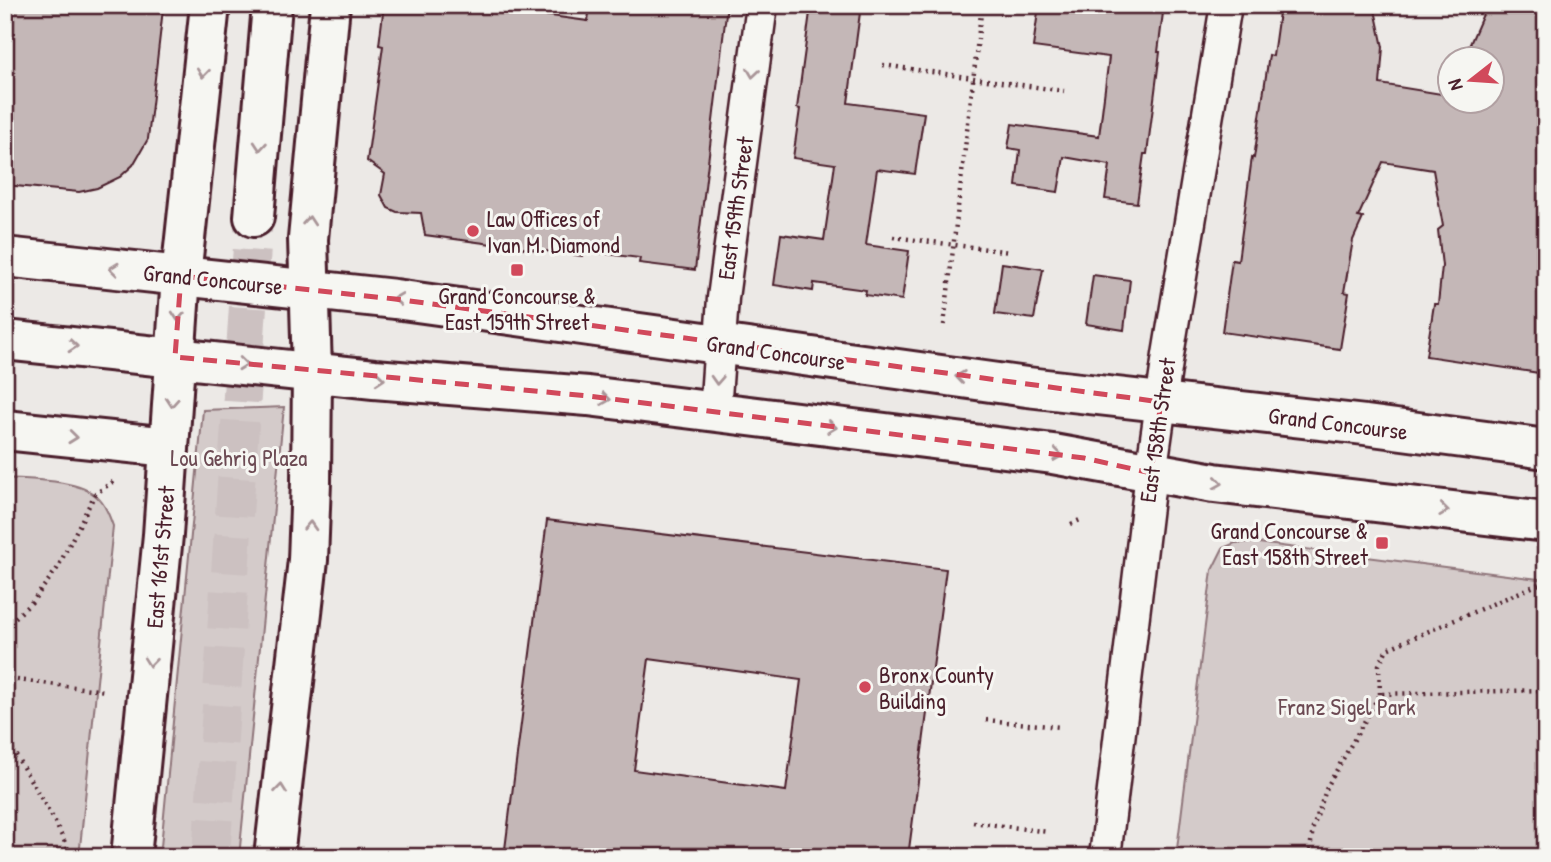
<svg xmlns="http://www.w3.org/2000/svg" width="1551" height="862" font-family="'Patrick Hand',sans-serif">
<style>
.green{fill:#d4cbca;stroke:#8f757a;stroke-width:2}
.building{fill:#c4b7b7;stroke:#4a1f2b;stroke-width:2;fill-rule:evenodd}
.lines{fill:none;stroke-linecap:round;stroke-linejoin:round}
.secondary-tunnel{stroke:#ccc1c1;stroke-width:38;stroke-dasharray:38 19;stroke-linecap:butt}
.minor-casing{stroke:#4a1f2b;stroke-width:35}
.tertiary-casing{stroke:#4a1f2b;stroke-width:44}
.secondary-casing{stroke:#4a1f2b;stroke-width:44}
.primary-casing{stroke:#4a1f2b;stroke-width:44}
.path{stroke:#4a1f2b;stroke-width:4.5;stroke-dasharray:2 5;stroke-linecap:butt}
.minor{stroke:#f6f6f2;stroke-width:30}
.tertiary{stroke:#f6f6f2;stroke-width:38}
.secondary{stroke:#f6f6f2;stroke-width:38}
.primary{stroke:#f6f6f2;stroke-width:38}
.oneway{stroke:#a99598}
.marked{fill:none;stroke:#d1495b;stroke-width:5;stroke-dasharray:14 9;stroke-linejoin:round}
.poi-dot{fill:#d1495b;stroke:#f6f6f2;stroke-width:2.5}
.labels{text-anchor:middle;dominant-baseline:central;stroke-width:6;stroke-linejoin:round;paint-order:stroke}
.street-label{font-size:23px;fill:#4a1f2b;stroke:#f6f6f2}
.poi-label{font-size:23px;fill:#4a1f2b;stroke:#f6f6f2;text-anchor:start}
.park-label{font-size:23px;fill:#6c4a53;stroke:#f6f6f2}
</style>
<rect width="100%" height="100%" fill="#ece9e6"/>
<filter id="ink" filterUnits="userSpaceOnUse"><feTurbulence type="fractalNoise" baseFrequency=".0143" numOctaves="2"/><feDisplacementMap in="SourceGraphic" scale="14" xChannelSelector="R" yChannelSelector="G"/><feConvolveMatrix kernelMatrix="1 2 1 2 8 2 1 2 1" color-interpolation-filters="sRGB"/></filter>
<g filter="url(#ink)">
<path class="green" d="M284 407 239 857H160L203 410Z
M5 478C30 480 78 479 97 497 105 504 109 515 113 526L79 857H5Z
M1251 542 1546 580V857H1176L1212 570 1223 548 1235 543Z"/>
<path class="building" d="M5 5H47L94 10V5L163 9 148 139 133 165 120 177 97 188 79 192 5 185Z
M384 5H501L500 9 588 21 590 5H727L695 270 639 263 640 258 583 251 582 256 425 235 421 213 397 212 388 208 381 195 385 174 367 161 383 46 379 45Z
M811 5H861L848 103 924 113 915 174 877 169 866 245 909 251 902 300 865 295 866 290 814 283 813 291 774 285 781 234 824 240 835 164 793 158 800 109 797 108Z
M1039 5H1164L1158 52H1160L1147 154H1144L1137 203 1105 199 1110 165 1064 157 1058 192 1016 186 1020 150 1008 148 1012 124 1099 136 1109 57 1033 47Z
M1280 5H1374L1383 47 1380 84 1447 95 1450 89V102H1492V60H1463L1487 5H1546V244L1541 278 1546 283V329L1539 373 1426 356 1434 304H1438L1442 266 1438 230 1443 226 1433 170 1383 162 1358 217 1363 218 1353 240 1344 292 1349 293 1340 349 1222 332 1232 260 1238 261 1252 157 1254 158 1269 55 1273 56Z
M1002 263 1043 269 1034 319 995 314Z
M1093 275 1130 280 1124 330 1086 324Z
M547 520 946 569 908 857H504ZM649 659 801 680 786 791 634 770Z"/>
<g class="lines">
<path class="secondary-tunnel" d="M211 857 254 217"/>
<g class="minor-casing">
<path id="minor" d="M715 412 723 298 762 5
M1105 857 1151 473 1168 355 1226 5"/>
</g>
<g class="tertiary-casing">
<path id="tertiary" d="M5 430 169 447"/>
</g>
<g class="secondary-casing">
<path id="secondary" d="M254 217 272 5
M131 857 163 535 181 276 210 5
M274 857 308 560 311 482 312 371 308 239 330 5"/>
</g>
<g class="primary-casing">
<path id="primary" d="M5 257 395 299 1027 387 1365 425 1546 449
M5 340 374 379 588 396 1053 454 1214 483 1546 522"/>
</g>
<path class="path" d="M883 65 1064 91
M893 237 1010 252
M944 325 982 5
M1071 524 1080 520
M5 627 32 602 57 569 95 494 117 479
M5 649C11 667 10 680 5 698
M10 679 106 691
M1380 694 1379 665 1387 649 1546 581
M986 720 1060 727
M5 737 53 818 72 857
M973 822 1048 832
M1309 857 1313 828 1327 787 1380 694 1546 690"/>
<use href="#minor" class="minor"/>
<use href="#tertiary" class="tertiary"/>
<use href="#secondary" class="secondary"/>
<use href="#primary" class="primary"/>
</g>
<defs><path id="oneway-chevron" d="M-2-3.5L2.5 0L-2 3.5" fill="none" stroke-width="1.6" stroke-linecap="round" stroke-linejoin="round" transform="scale(1.75)"/></defs>
<g class="oneway">
<use href="#oneway-chevron" transform="translate(203 73) rotate(96)"/>
<use href="#oneway-chevron" transform="translate(753 73) rotate(98)"/>
<use href="#oneway-chevron" transform="translate(260 146) rotate(95)"/>
<use href="#oneway-chevron" transform="translate(309 221) rotate(-85)"/>
<use href="#oneway-chevron" transform="translate(114 269) rotate(-174)"/>
<use href="#oneway-chevron" transform="translate(398 299) rotate(-173)"/>
<use href="#oneway-chevron" transform="translate(178 316) rotate(94)"/>
<use href="#oneway-chevron" transform="translate(73 346) rotate(5)"/>
<use href="#oneway-chevron" transform="translate(243 364) rotate(6)"/>
<use href="#oneway-chevron" transform="translate(960 377) rotate(-172)"/>
<use href="#oneway-chevron" transform="translate(380 379) rotate(5)"/>
<use href="#oneway-chevron" transform="translate(717 380) rotate(93)"/>
<use href="#oneway-chevron" transform="translate(606 399) rotate(8)"/>
<use href="#oneway-chevron" transform="translate(172 402) rotate(94)"/>
<use href="#oneway-chevron" transform="translate(832 427) rotate(7)"/>
<use href="#oneway-chevron" transform="translate(73 437) rotate(6)"/>
<use href="#oneway-chevron" transform="translate(1058 455) rotate(8)"/>
<use href="#oneway-chevron" transform="translate(1218 483) rotate(8)"/>
<use href="#oneway-chevron" transform="translate(1444 510) rotate(7)"/>
<use href="#oneway-chevron" transform="translate(310 526) rotate(-87)"/>
<use href="#oneway-chevron" transform="translate(150 662) rotate(96)"/>
<use href="#oneway-chevron" transform="translate(281 789) rotate(-84)"/>
</g>
</g>
<path class="marked" d="M181 276 395 299 1161 402 1151 473 1084 458 588 396 175 357Z"/>
<g class="poi-dot">
<circle cx="473" cy="231" r="7"/>
<rect x="510" y="263" width="14" height="14" rx="3.5"/>
<rect x="1375" y="536" width="14" height="14" rx="3.5"/>
<circle cx="865" cy="687" r="7"/>
</g>
<g class="labels">
<g class="street-label">
<text transform="translate(735 208) rotate(-82)">East 159th Street</text>
<text transform="translate(213 279) rotate(6)">Grand Concourse</text>
<text transform="translate(776 352) rotate(8)">Grand Concourse</text>
<text transform="translate(1338 423) rotate(7)">Grand Concourse</text>
<text transform="translate(1157 430) rotate(-82)">East 158th Street</text>
<text transform="translate(160 557) rotate(-85)">East 161st Street</text>
</g>
<g class="poi-label">
<text x="487" y="218">Law Offices of<tspan x="487" dy="26">Ivan M. Diamond</tspan></text>
<text x="517" y="295" text-anchor="middle">Grand Concourse &amp;<tspan x="517" dy="26">East 159th Street</tspan></text>
<text x="1368" y="530" text-anchor="end">Grand Concourse &amp;<tspan x="1368" dy="26">East 158th Street</tspan></text>
<text x="879" y="674">Bronx County<tspan x="879" dy="26">Building</tspan></text>
</g>
<g class="park-label">
<text x="239" y="457">Lou Gehrig Plaza</text>
<text x="1347" y="706">Franz Sigel Park</text>
</g>
</g>
<rect width="1551" height="862" fill="none" stroke="#f6f6f2" stroke-width="28"/>
<rect x="14" y="14" width="1523" height="834" fill="none" stroke="#4a1f2b" stroke-width="2.5" filter="url(#ink)"/>
<g transform="translate(1471 80) rotate(253)"><circle r="33" fill="#f6f6f2" stroke="#b1a0a2" stroke-width="2"/>
<path d="M0-5L12 26L0 18L-12 26Z" fill="#d1495b"/>
<text y="-10" font-size="19" font-weight="bold" text-anchor="middle" fill="#4a1f2b">N</text>
</g>
</svg>
